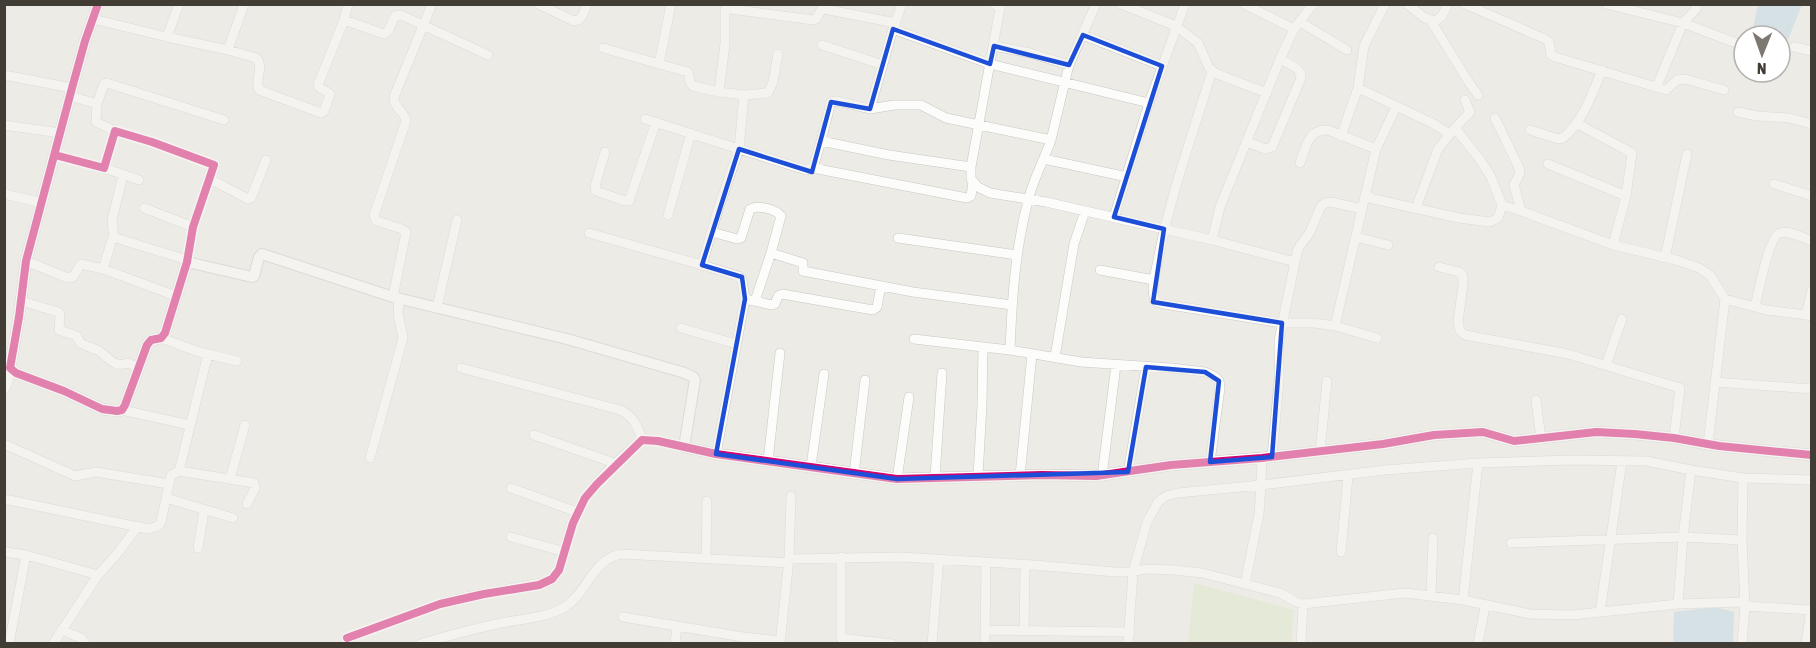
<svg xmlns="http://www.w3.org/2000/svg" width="1816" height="648" font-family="'Asap Condensed',sans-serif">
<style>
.green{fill:#d9e6c8}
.water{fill:#bad5e7}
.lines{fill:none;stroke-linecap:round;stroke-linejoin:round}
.minor-casing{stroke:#c9c7c2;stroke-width:10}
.tertiary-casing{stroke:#c9c7c2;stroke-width:12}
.minor{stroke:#fcfcfb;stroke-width:9}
.tertiary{stroke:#fcfcfb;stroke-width:10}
.cycleway-casing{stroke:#fff;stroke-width:11}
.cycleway{stroke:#d6006c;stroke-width:8}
.marked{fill:none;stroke:#1d4ed8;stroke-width:4.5;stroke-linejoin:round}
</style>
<rect width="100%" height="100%" fill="#edebe6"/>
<path class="green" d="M1194 583 1294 610 1291 643H1188Z"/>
<path class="water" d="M1758 5H1802L1780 59V36H1751Z
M1715 607 1734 612 1733 643H1673L1674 612Z"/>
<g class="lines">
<g class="minor-casing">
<path id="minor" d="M179 4 167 37 228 50 256 58C265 67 254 80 259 90L321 113 324 111 330 94 319 87 318 85 344 20 384 34 388 31 395 16 401 15 488 55
M538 4 574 21C583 20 584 12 587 4
M671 4 659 64 688 72 690 82 693 86 719 92
M902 4 893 29 870 109 894 105H921L946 118 1051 140C1044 160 1033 180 1028 201 1015 250 1012 300 1010 350L983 347
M1121 4 1176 26 1198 43 1209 68 1217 74 1267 93
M1244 4 1294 29
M1407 4 1425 18 1435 21 1442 16 1448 4
M1465 4 1545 39 1549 42 1551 55 1555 57 1666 90 1677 80 1685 79 1724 90
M1606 4 1683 23 1696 9 1697 4
M93 19 167 37
M344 20 348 4
M1431 21 1468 81 1478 95
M1300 22 1347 50
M896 23 824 9 821 10 816 19 813 20 730 9 725 10V44L719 92 744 95 739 149 806 170 813 168 821 141 889 155 971 167 1000 8 994 4
M893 29 990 64 1149 103
M1083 35 1162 66
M822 45 883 65
M994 46 1030 53 1069 65
M1794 47 1812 51
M603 48 659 64
M228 50 244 4
M1212 71C1193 133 1170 196 1158 260 1156 271 1151 286 1154 297 1155 302 1159 303 1164 304L1282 323H1314L1335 326 1377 338
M4 75 72 88
M1657 86 1683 23 1736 43
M1358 88 1432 123 1450 134
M744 95 768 93 773 82 778 54
M70 96 97 104 96 122 115 131
M97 104 104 84 107 83 224 120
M1738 112 1757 116 1789 118 1812 124
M1495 118 1519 168 1520 173 1514 185 1521 211 1613 245 1626 196 1632 153 1576 123
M645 119 739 149 718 210 702 265 738 276 742 280 745 299 716 454
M4 125 60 133
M1455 128 1481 161 1491 177 1502 205 1521 211
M1530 130 1558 139 1563 138C1583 122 1592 94 1602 70
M1341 136 1358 88 1364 46 1385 4
M1051 140 1069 65 1096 4
M821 141 831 102 837 101 870 109
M1247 142 1265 149 1272 147 1301 78C1302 68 1288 64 1280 59
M605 152 595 186 596 191 625 201H629L656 122
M55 155 104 168 115 131 152 142 214 165 193 227 187 262
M1044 159 1127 177
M1300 163C1306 147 1308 129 1328 130L1376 149
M1548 164 1626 196
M971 167V179L978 187 990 193 1046 202 1212 240 1220 207 1280 59 1294 29 1313 4
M104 168 139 180
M813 168 967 198 971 196 973 182
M210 179 248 199 251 198 266 160
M1774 184 1812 196
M4 194 43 203
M1365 197 1459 218 1490 222 1498 218 1502 205
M144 208 193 227
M1416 208 1438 149 1455 128 1470 112 1465 100
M668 215 691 133
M1114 217 1149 103 1185 4
M712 232 737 239 741 238 750 209C759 205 775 209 781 216L771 253 803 263V271L913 292 1012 305
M589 233 702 265
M1356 237 1388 245
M114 238 112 220 123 175
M898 238 1017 255
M1212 240 1295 262 1279 340V381L1272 457
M1613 245 1676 260 1699 268 1710 275 1725 299 1708 444
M1665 258 1687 154
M26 261 68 278 73 277 81 264 103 269
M1295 262 1298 249 1310 232 1321 206 1325 203 1331 202 1362 209
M1439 267 1459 272 1463 276V285L1458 322 1460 331 1465 335 1568 354 1680 388 1674 438
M1100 270 1154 280
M1812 290 1806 315 1812 316
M176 296 103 269 112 240 116 238 187 260
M393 297 406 232 402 229 377 221 375 219 374 215 406 121C405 111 393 108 394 97L432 4
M745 299 772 305 775 304 778 296 782 294 873 310 877 307 881 286
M1725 299 1766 310 1806 315
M21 301 58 312 60 314 59 330 77 336 80 343C86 346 93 348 99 351 110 358 113 368 128 363L137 367
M755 301 771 253
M437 307 457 220
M1755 307C1758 294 1769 236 1780 233 1789 230 1803 238 1812 241
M1335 326 1376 149 1396 107
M681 328 736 344
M161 338 199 352 237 361
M914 339 983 347 982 405 978 476
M1010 350 1081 362 1171 368 1205 372 1214 376 1219 381 1220 388 1210 462
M1055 357 1074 244 1085 211
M1606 365 1622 319
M461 368 620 410C633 415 638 427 642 440
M1715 382 1812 389
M4 390 8 382 10 368
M1536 400 1541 439
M122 410 190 425
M534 435 617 464
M4 444 75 476 96 472 169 484
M1320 451 1327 381
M370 458 403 338 398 314 399 298
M768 461 780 353
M811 466 824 374
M1691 470 1743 478
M179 471 208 354
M1128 472 1146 367
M854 474 865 380
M1020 476 1032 354
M1102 476 1116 365
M935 477 942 373
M230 479 245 425
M897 479 909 397
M511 488 577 512
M166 498 233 518
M4 499 148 529 158 526 161 522 171 475 179 471 254 483 255 488 247 504
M511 537 565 552
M1511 543 1683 537 1742 540
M198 548 204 511
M4 552 26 555 98 575
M1341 552 1348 476
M706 557 707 501
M841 557V638L892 644
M789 559 901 557 1034 565 1115 572H1133L1145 569 1174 570 1202 573 1245 584 1259 514 1261 485 1385 470 1478 463 1571 460 1646 461 1691 470 1683 537 1678 604
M1245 584 1280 593 1296 602 1303 604
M1431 596 1433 538
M1463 600 1478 463
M1745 606 1742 540 1743 478 1812 480
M1600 612 1622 461
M623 617 743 637 780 641
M61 630 81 638 86 644
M985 630 1130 632
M1024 631 1025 565
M347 638 440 604 465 597 547 582 556 575 559 570C565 554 567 536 573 521 586 490 617 460 642 440L658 441 684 447
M9 644 26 555
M53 644 98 575 117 554 138 526
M420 644C447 636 473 629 501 623 521 619 545 618 563 608 587 595 592 558 622 554L789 563
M675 644 677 626
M780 644 789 559 791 496
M932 644 939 559
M985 644 986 562
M1128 644 1133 572 1147 522 1158 502 1166 496 1178 493 1261 485 1262 458
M1301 644 1303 604 1405 593 1463 600 1530 614 1572 615 1678 604 1743 602
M1478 644 1485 606
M1742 644 1745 606 1811 610 1806 644"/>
</g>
<g class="tertiary-casing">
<path id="tertiary" d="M98 4 85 41 72 88 26 261 19 317 10 368 16 373 64 391 102 409 117 411 122 410 125 405 147 345 151 340 161 338 165 333 187 262 252 277 254 276 259 257 262 254 393 297 567 339 685 373 693 377 695 380 684 447 716 454 897 479 1042 475 1096 476 1171 465 1262 458 1383 444 1434 435 1483 432 1514 441 1596 432 1635 434 1674 438 1719 446 1812 455"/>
</g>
<use href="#minor" class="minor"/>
<use href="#tertiary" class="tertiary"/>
<g class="cycleway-casing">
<path id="cycleway" d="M55 155 104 168 115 131 152 142 214 165 193 227 187 262 165 333 161 338 151 340 147 345 125 405 122 410 117 411 102 409 64 391 16 373 10 368 19 317 26 261 72 88 85 41 98 4
M347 638 440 604 484 594 539 585 552 579 559 570 573 523 585 498 597 484 642 440 658 441 716 454 897 479 1042 475 1096 476 1171 465 1262 458 1383 444 1434 435 1483 432 1514 441 1596 432 1635 434 1674 438 1719 446 1812 455"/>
</g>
<use href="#cycleway" class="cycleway"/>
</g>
<path d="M0 0H1816V648H0ZM893 29 990 64 994 46 1069 65 1083 35 1162 66 1114 217 1164 229 1153 302 1282 323 1272 457 1210 462 1219 381 1205 372 1146 367 1128 472 897 479 716 454 745 299 742 277 702 265 739 149 812 172 831 102 870 109Z" fill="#edebe6" fill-opacity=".55" fill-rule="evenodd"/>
<path class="marked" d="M893 29 990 64 994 46 1069 65 1083 35 1162 66 1114 217 1164 229 1153 302 1282 323 1272 457 1210 462 1219 381 1205 372 1146 367 1128 472 897 479 716 454 745 299 742 277 702 265 739 149 812 172 831 102 870 109Z"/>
<rect width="1816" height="648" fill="none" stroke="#413c34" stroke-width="12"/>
<g transform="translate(1762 54) rotate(181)"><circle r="28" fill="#ffffff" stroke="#b3b1ae" stroke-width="1.5"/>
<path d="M0-4.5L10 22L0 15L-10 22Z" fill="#7d7972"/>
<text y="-9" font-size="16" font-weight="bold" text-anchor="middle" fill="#413c34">N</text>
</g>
</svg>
